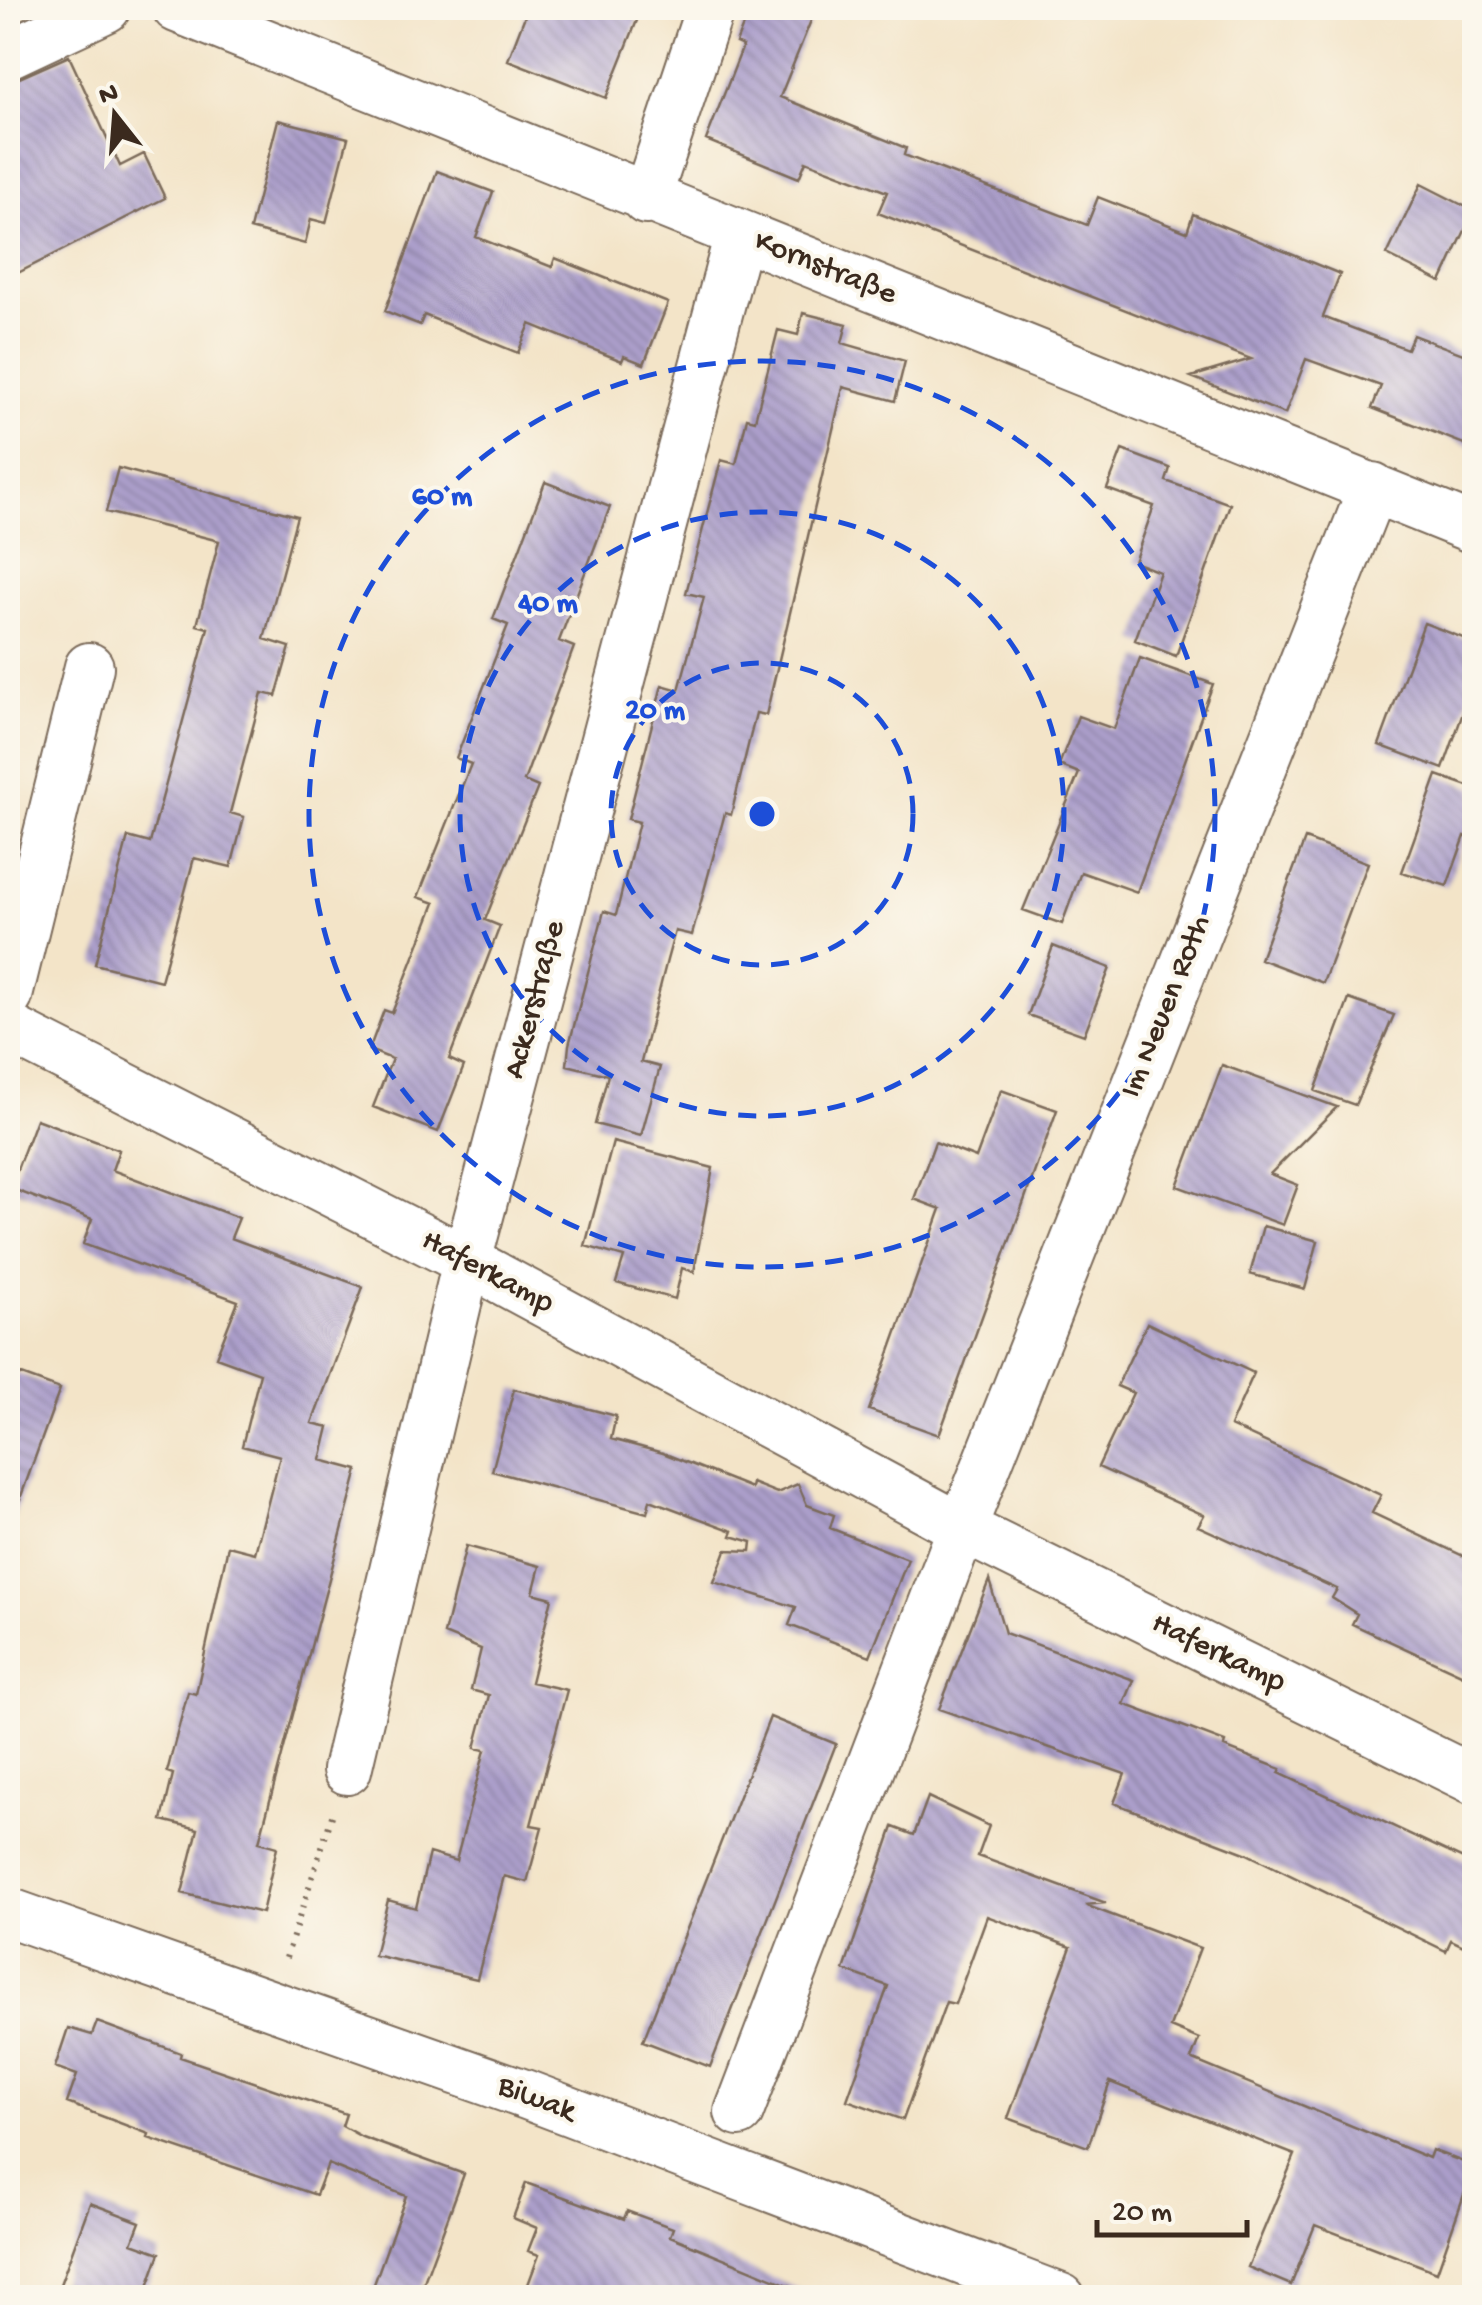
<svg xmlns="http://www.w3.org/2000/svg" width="1482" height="2305" font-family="'Gochi Hand',sans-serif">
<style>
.building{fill:url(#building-back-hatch)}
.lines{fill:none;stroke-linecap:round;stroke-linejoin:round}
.minor-casing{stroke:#7b6b5a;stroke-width:52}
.path{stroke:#7b6b5a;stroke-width:6;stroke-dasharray:2.5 8;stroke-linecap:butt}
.minor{stroke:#fff;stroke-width:48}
.ring{fill:none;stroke:#1d4ed8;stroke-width:5;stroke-dasharray:18 12}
.labels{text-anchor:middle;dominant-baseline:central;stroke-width:8;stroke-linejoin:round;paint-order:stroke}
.street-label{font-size:32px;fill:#3b2a1e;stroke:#fbf7ec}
.centre{fill:#1d4ed8;stroke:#fbf7ec;stroke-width:5}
.ring-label{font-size:30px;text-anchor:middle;font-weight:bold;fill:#1d4ed8;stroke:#fbf7ec;stroke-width:8;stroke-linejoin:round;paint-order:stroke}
</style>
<defs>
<pattern id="building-back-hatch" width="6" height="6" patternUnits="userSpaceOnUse" patternTransform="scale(2.5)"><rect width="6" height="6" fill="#ac9fcb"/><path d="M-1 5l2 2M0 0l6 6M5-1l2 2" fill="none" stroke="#8d82a4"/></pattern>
</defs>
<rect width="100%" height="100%" fill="#fbf7ec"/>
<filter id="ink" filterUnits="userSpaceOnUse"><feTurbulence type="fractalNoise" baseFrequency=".01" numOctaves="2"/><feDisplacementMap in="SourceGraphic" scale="20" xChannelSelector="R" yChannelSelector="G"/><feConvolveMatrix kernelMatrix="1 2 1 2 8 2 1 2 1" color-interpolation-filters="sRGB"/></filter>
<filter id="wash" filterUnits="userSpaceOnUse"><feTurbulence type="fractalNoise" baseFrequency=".0048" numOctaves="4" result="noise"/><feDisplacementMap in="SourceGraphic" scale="40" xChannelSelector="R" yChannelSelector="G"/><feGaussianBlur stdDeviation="2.25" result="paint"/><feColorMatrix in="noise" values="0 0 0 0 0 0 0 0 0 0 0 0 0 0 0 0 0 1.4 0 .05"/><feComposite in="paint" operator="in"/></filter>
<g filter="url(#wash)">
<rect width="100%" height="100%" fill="#f3e4c8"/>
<g id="blocks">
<path class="building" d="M528 8H642L606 98 508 60Z
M750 8H816L780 97 906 148 904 155 1087 225 1098 197 1187 232 1193 214 1340 274 1323 317 1407 349 1413 335 1474 358V448L1372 408 1381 386 1306 359 1285 414 1191 377 1251 359 878 213 887 192 806 161 799 178 706 140 743 46 736 43Z
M69 56 120 166 144 154 165 198 8 278V83Z
M278 120 348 138 326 223 311 219 305 244 250 229Z
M437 171 493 192 476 237 552 267 555 258 668 303 644 364 624 356 622 361 530 324 518 353 424 315 420 325 385 311Z
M1421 184 1474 211 1441 282 1387 255Z
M803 313 847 324 842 343 905 361 895 401 843 387 766 715 756 713 731 815 725 813 692 935 675 931 667 960 641 1062 660 1067 641 1136 595 1124 608 1075 567 1065 569 1045 604 911 616 915 639 822 628 819 662 685 679 690 704 597 686 593 721 460 736 464 747 418 755 420 778 330 798 335Z
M1122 450 1170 468 1166 481 1230 504 1176 656 1135 640 1160 572 1134 562 1154 506 1107 489Z
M118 468 297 516 264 639 290 647 276 696 262 693 230 813 244 817 231 867 194 858 161 981 95 964 128 837 150 843 208 628 197 625 219 541 106 512Z
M545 482 610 507 559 641 574 647 524 781 538 787 485 920 500 926 449 1059 464 1066 438 1132 373 1107 392 1059 369 1050 384 1010 392 1013 435 903 418 897 471 764 456 758 508 625 493 619Z
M1424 623 1474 642V682L1443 769 1379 745Z
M1140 658 1213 684 1137 892 1081 872 1062 924 1023 910 1079 773 1059 765 1078 716 1114 729Z
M1437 775 1474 788V840L1465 836 1447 886 1402 872Z
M1305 839 1368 863 1323 983 1260 959Z
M1053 946 1110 968 1084 1035 1028 1015Z
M1349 999 1394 1015 1355 1105 1315 1091Z
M1222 1065 1337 1107 1270 1174 1298 1185 1283 1225 1177 1186Z
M1001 1090 1057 1110 939 1435 869 1410 941 1209 914 1199 935 1142 976 1158Z
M36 1119 119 1150 112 1170 239 1218 231 1238 363 1287 312 1423 329 1427 321 1460 358 1470 259 1842 277 1847 262 1913 182 1893 198 1829 162 1820 173 1774 167 1772 188 1692 196 1694 228 1546 255 1553 280 1456 242 1446 260 1373 216 1357 238 1301 83 1244 92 1219 10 1188Z
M613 1142 713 1168 694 1272 682 1268 675 1299 616 1283 624 1257 585 1246Z
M1263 1226 1318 1241 1305 1289 1250 1274Z
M1147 1323 1254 1373 1230 1426 1381 1495 1372 1513 1474 1561V1680L1352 1624 1357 1614 1332 1598 1337 1589 1198 1526 1204 1515 1098 1467 1133 1393 1117 1386Z
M8 1370 60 1389 12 1521 8 1520Z
M514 1389 616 1416 611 1439 663 1453 751 1488 752 1483 777 1493 798 1484 807 1505 834 1515 830 1528 908 1559 870 1656 789 1625 796 1607 714 1582 726 1550 751 1551 752 1542 731 1536 733 1531 650 1500 647 1513 492 1471Z
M466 1546 540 1566 533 1593 552 1598 531 1682 567 1690 531 1825 542 1827 527 1882 504 1876 477 1979 374 1955 388 1900 416 1908 429 1853 456 1861 485 1750 475 1748 489 1695 471 1690 481 1649 444 1634Z
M989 1580 1005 1633 1134 1680 1124 1704 1225 1742 1224 1747 1281 1769 1279 1773 1474 1864V1951L1451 1940 1446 1951 1245 1853 1114 1803 1125 1774 939 1709Z
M770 1717 836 1744 710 2067 643 2041Z
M928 1797 989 1826 978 1856 1106 1903 1085 1905 1200 1948 1170 2027 1199 2039 1191 2059 1429 2158 1432 2150 1474 2166 1437 2272 1315 2225 1291 2285 1248 2267 1295 2155 1110 2082 1088 2147 1008 2118 1071 1947 987 1916 955 2004 946 2002 903 2120 847 2100 888 1986 844 1970 893 1827 914 1835Z
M97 2022 181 2053 180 2057 346 2114 342 2126 362 2137 464 2174 418 2298H369L406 2196 328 2164 316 2195 148 2138 149 2134 67 2103 77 2075 55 2067 68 2028 92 2035Z
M526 2183 624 2219 627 2211 673 2228 670 2236 820 2298H523L539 2255 528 2251 537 2228 513 2218Z
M90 2203 140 2222 132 2243 160 2253 144 2298H55Z"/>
</g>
</g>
<g filter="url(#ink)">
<use href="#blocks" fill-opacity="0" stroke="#7b6b5a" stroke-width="2.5"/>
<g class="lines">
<g class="minor-casing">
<path id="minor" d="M177 8 1474 529
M8 54 106 8
M646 200 710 8
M8 996 89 667
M8 1028 467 1261 962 1528 1474 1780
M347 1770 467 1261 739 234
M8 1912 527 2095 1061 2298
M739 2112 962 1528 1373 487"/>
</g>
<path class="path" d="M286 1958 333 1813"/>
<use href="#minor" class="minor"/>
</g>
</g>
<g class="ring">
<circle cx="762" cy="814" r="151"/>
<circle cx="762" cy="814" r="302"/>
<circle cx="762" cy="814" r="453"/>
</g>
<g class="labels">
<g class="street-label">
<text transform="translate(825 269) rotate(22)">Kornstraße</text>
<text transform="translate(536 1000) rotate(-75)">Ackerstraße</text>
<text transform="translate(1167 1007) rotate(-68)">Im Neuen Roth</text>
<text transform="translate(487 1273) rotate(28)">Haferkamp</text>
<text transform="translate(1218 1654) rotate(26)">Haferkamp</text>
<text transform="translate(536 2100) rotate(21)">Biwak</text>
</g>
</g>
<circle cx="762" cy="814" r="15" class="centre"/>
<g class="ring-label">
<text x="442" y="504">60 m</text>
<text x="548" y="611">40 m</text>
<text x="655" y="718">20 m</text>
</g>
<rect width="1482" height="2305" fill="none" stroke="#fbf7ec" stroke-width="40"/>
<g transform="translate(115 115) rotate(343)" stroke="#fbf7ec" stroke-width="8" paint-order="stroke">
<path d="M0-8L18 38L0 25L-18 38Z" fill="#3b2a1e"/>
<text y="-15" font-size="28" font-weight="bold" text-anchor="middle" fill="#3b2a1e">N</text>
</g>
<path d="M1097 2220v15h150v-15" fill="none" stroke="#3b2a1e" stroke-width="5"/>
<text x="1112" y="2220" font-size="30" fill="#3b2a1e" stroke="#fbf7ec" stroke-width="8" paint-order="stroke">20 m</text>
</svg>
